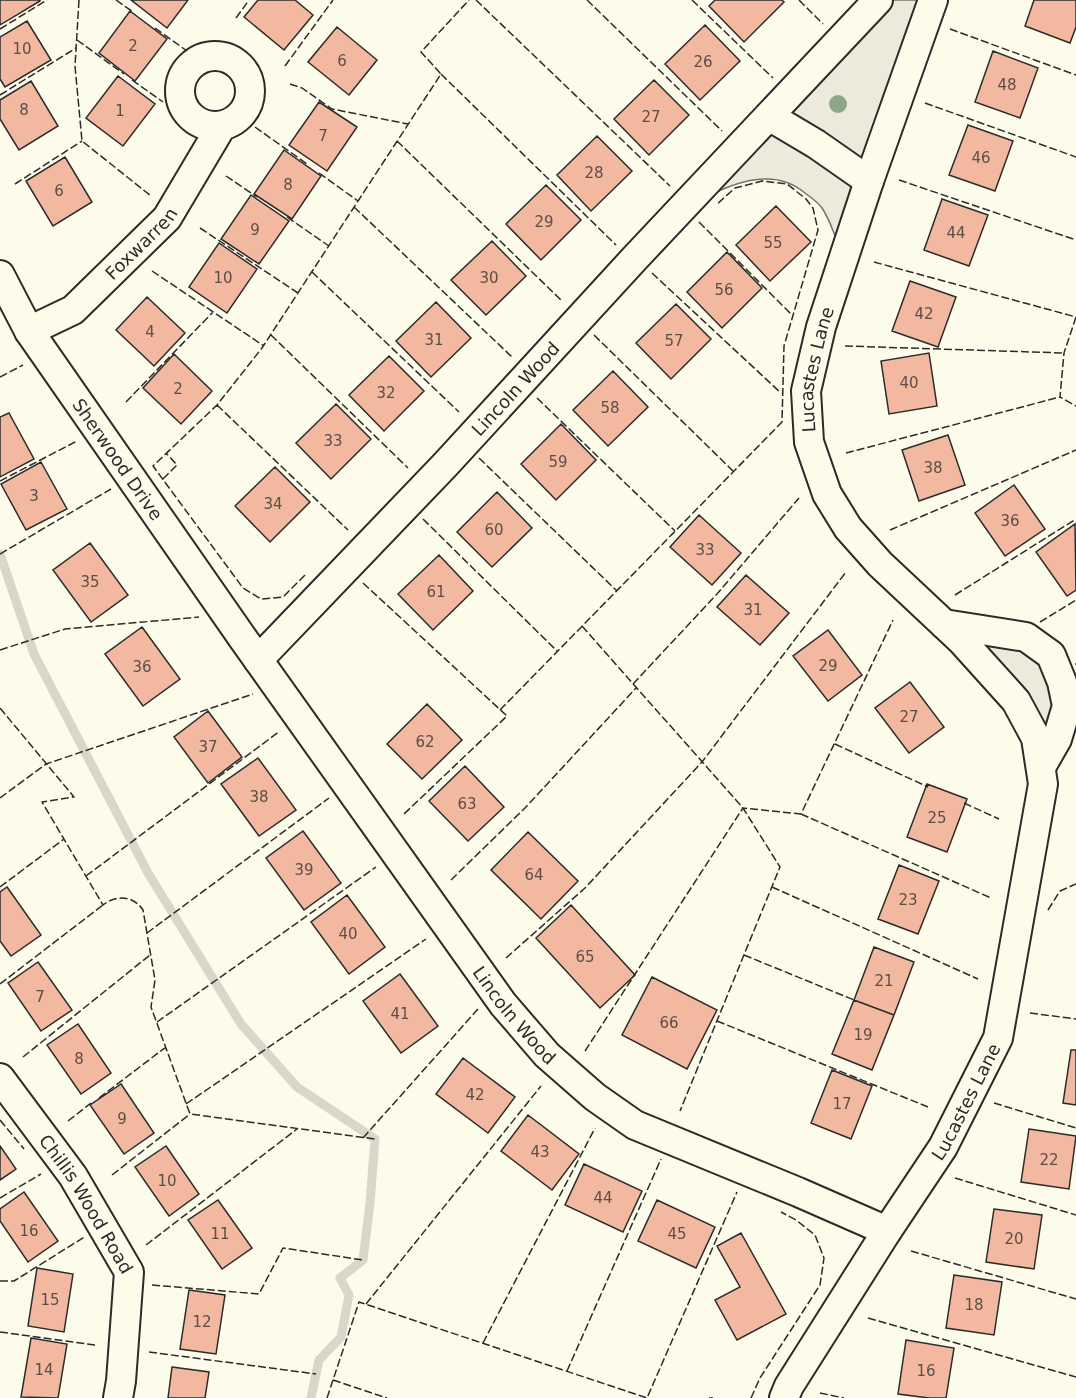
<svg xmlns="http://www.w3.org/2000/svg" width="1076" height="1398" font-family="'DejaVu Sans',sans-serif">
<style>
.green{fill:#ecebdb;stroke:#74746e;stroke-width:1.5}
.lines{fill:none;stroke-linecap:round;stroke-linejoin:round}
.stream{stroke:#d8d7c9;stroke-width:9}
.building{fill:#f2b8a0;stroke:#2b2b2b;stroke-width:1.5}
.minor-casing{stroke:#2b2b2b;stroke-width:32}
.minor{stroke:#fdfbea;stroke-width:28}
.fence{stroke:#2b2b2b;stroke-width:1.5;stroke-dasharray:8 3;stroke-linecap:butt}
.tree{fill:#8ea78a}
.labels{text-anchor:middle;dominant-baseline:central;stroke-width:4.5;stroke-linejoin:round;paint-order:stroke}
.number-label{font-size:15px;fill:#5d4e48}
.street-label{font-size:18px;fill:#2b2b2b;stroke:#fdfbea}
</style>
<rect width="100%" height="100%" fill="#fdfbea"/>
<path class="green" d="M878 0H933L843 259C837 242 832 223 822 208 818 202 810 197 805 193 767 161 719 191 681 209Z
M1026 637 1067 706 1041 767 961 640Z"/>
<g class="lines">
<path class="stream" d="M0 554 34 654 148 873 241 1024 297 1087 375 1139 370 1203 363 1260 340 1278 349 1295 341 1337 319 1360 311 1398"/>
</g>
<path class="building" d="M0 0H40V1L0 25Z
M131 0H188L167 28Z
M258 0H295L313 15 284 50 244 17Z
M715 0H782L784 2 744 42 709 6Z
M1034 0H1076V27L1070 43 1025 26Z
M130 11 167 39 135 81 99 53Z
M27 21 51 60 5 87 0 79V37Z
M705 25 740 61 700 100 665 64Z
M337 27 377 60 349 95 308 62Z
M993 51 1038 68 1020 118 975 102Z
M118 76 155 104 123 146 86 118Z
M654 80 689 115 649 155 614 119Z
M31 81 58 126 19 150 0 119V100Z
M319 102 357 127 327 171 289 145Z
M968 125 1013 141 995 191 949 175Z
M597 136 632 171 591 211 557 175Z
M284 150 321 176 292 219 254 194Z
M65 157 92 202 53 226 26 181Z
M546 185 581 220 541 260 506 224Z
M251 195 289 221 259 264 221 239Z
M942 199 988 215 969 266 924 250Z
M776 206 811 242 770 281 736 245Z
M492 241 526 276 486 315 451 280Z
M219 243 257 269 227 313 189 287Z
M727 252 762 288 722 328 687 292Z
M910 281 956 297 938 347 892 331Z
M147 297 185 333 154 366 116 330Z
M436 302 471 338 431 377 396 341Z
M676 304 711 339 671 379 636 343Z
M929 353 937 406 889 414 881 361Z
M174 354 212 391 181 424 143 388Z
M389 356 424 391 384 431 349 395Z
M613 371 648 407 608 446 573 410Z
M336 404 371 439 331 479 296 443Z
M9 413 34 459 0 477V417Z
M561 424 596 460 556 500 521 464Z
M948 435 965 485 919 501 902 450Z
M41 462 67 509 26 530 1 484Z
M275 467 310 502 270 542 235 506Z
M1014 485 1045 529 1005 556 975 513Z
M497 492 532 528 492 567 457 532Z
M699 515 741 553 712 585 670 547Z
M1075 524 1076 590 1067 596 1036 552Z
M90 543 128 595 91 622 53 570Z
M439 555 473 591 433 630 398 594Z
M746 575 789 613 760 645 717 607Z
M142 627 180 679 143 706 105 654Z
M828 630 862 675 828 701 793 656Z
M910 682 944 727 909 753 875 708Z
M427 704 462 740 422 779 387 744Z
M208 711 242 757 208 783 174 737Z
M258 758 296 810 259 836 221 784Z
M465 766 504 807 468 841 429 801Z
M927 784 967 799 947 852 907 837Z
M303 831 341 883 304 910 266 858Z
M528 832 578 881 541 919 491 870Z
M899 865 939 881 918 934 878 919Z
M7 887 41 935 11 956 0 941V892Z
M347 895 385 947 349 974 311 922Z
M571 905 635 975 600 1008 536 938Z
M874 947 914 962 894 1015 854 1000Z
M38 962 72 1010 41 1031 8 983Z
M400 974 438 1026 401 1053 363 1001Z
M652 977 717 1010 687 1069 622 1035Z
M854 1000 894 1015 872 1070 832 1054Z
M78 1024 111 1073 81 1094 47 1045Z
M1071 1050H1076V1105L1063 1103Z
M463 1058 515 1097 488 1133 436 1094Z
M832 1070 872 1086 851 1139 811 1123Z
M121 1084 154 1133 124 1154 90 1105Z
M528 1115 579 1154 552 1190 501 1151Z
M1029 1129 1076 1136 1069 1189 1021 1182Z
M0 1146 16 1169 0 1180Z
M166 1146 199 1194 169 1216 135 1167Z
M584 1164 642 1191 623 1232 565 1205Z
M24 1192 58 1241 28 1262 0 1221V1209Z
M218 1200 252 1248 222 1269 188 1220Z
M657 1200 715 1227 696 1268 638 1241Z
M994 1209 1042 1215 1034 1269 986 1262Z
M741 1233 786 1314 737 1340 715 1300 740 1287 717 1246Z
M37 1268 73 1274 64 1332 28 1326Z
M954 1275 1002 1282 994 1335 946 1328Z
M189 1290 225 1295 216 1354 180 1349Z
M31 1338 67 1344 58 1398 21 1397Z
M906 1340 954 1348 946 1398H929L898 1394Z
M172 1367 209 1372 205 1398H168Z"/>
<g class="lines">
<g class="minor-casing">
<g id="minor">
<circle cx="215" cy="91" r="35"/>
<path d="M769 116 816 144 869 181"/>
<path id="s1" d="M0 275 29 331 244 640 503 1004 547 1055 595 1097 635 1125 798 1192 887 1231"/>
<path id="s2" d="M29 331 73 310 167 218 221 127"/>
<path d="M944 624 1026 637 1051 655 1062 682 1067 706 1057 739 1041 767"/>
<path id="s3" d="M258 660 445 465 635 258 878 0"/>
<path id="s4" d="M0 1078 73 1176 129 1272 121 1381 118 1398"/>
<path id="s5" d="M784 1398 789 1386 887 1231 943 1147 998 1038 1043 784 1036 738 1016 701 961 640 880 564 848 528 827 494 809 442 806 391 821 327 869 181 933 0"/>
</g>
</g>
<use href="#minor" class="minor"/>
<path class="fence" d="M79 0 75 66 82 141 151 196
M116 0 133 12
M476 0 670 186
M587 0 722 131
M692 0 773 78
M799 0 823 24
M236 18 249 0
M155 28 187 51
M0 29 47 0
M950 29 1076 75
M77 40 124 74
M285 66 333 0
M441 74 616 245
M132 80 163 102
M290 84 302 88 332 109 408 124
M0 95 76 48
M925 103 1076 157
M255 127 307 164
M397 141 562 301
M319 173 358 201
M226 176 257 197
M899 180 1076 240
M15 184 82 141
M354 207 512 357
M287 217 329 246
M699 222 792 315
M200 228 298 293
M874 262 1076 317
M152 271 264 346
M312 272 459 412
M652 273 781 393
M1076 317 1064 353 1060 397 1076 406
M271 335 408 468
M594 335 733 471
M845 346 1064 353
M0 377 23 365
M537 398 675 531
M126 402 213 312
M217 405 348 530
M846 453 1060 397
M479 458 617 591
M163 479 177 465 166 453
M0 481 77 441
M423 519 557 651
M890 530 1076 450
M0 554 111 489
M305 575 283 597 261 599 243 588 153 466 217 405 262 348 441 74 421 52 469 0
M363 583 507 716 404 814
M955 595 1076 519
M1040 622 1076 600
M582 626 743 808 780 867 680 1111
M0 650 65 629 199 617
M1075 664H1076
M633 684 717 594 799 498
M0 708 74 797 42 802 103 905C116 895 133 895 143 910L155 980 151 1007 190 1114 375 1139
M500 710 782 422 784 346 818 230 813 208 806 199 787 184 762 181 735 188 716 205
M835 744 928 787
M0 798 46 764 253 694
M964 803 999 819
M801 814 991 898
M86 876 280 731
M451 880 525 808 636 688
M0 887 64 839
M772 887 978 979
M1048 910 1060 891 1076 884
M147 933 329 798
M744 955 854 1000
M506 958 585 888 702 762 846 572
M0 984 103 905
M1030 1013 1076 1019
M717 1021 928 1107
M157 1022 376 867
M585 1051 743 808 801 814 893 620
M23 1057 150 955
M99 1098 166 1047
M994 1103 1076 1128
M186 1104 426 939
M0 1120 24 1149
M68 1121 91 1103
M363 1138 478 1009
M112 1175 190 1114
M955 1178 1076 1215
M0 1198 41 1174
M146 1245 297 1129
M911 1251 1076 1299
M0 1281H14L86 1236
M152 1285 259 1294 283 1248 363 1260
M366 1304 541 1086
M868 1318 1076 1377
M0 1332 95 1345
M483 1343 595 1128
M149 1352 316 1374
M567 1371 661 1159
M333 1380 387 1398
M820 1393 844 1398
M327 1398 359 1302 647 1398 737 1192
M709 1398H713
M751 1398 760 1378 820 1285 824 1258 815 1235 796 1220 781 1212"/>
</g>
<circle class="tree" cx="838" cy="104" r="9"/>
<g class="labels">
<g class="number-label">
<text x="133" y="46">2</text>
<text x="22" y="49">10</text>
<text x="342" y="61">6</text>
<text x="703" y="62">26</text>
<text x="1007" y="85">48</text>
<text x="24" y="110">8</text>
<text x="120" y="111">1</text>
<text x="651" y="117">27</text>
<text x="323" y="136">7</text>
<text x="981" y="158">46</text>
<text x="594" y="173">28</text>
<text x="288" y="185">8</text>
<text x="59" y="191">6</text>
<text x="544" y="222">29</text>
<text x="255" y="230">9</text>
<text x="956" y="233">44</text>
<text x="773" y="243">55</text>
<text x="223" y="278">10</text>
<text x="489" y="278">30</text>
<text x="724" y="290">56</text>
<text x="924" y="314">42</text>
<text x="150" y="332">4</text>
<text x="434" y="340">31</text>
<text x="674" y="341">57</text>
<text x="909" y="383">40</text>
<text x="178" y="389">2</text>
<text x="386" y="393">32</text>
<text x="610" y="408">58</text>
<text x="333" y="441">33</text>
<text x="558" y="462">59</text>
<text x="933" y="468">38</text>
<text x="34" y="496">3</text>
<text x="273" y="504">34</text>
<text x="1010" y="521">36</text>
<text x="494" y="530">60</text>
<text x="705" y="550">33</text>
<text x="90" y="582">35</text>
<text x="436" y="592">61</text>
<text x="753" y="610">31</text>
<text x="828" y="666">29</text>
<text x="142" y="667">36</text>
<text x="909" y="717">27</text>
<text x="425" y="742">62</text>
<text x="208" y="747">37</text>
<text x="259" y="797">38</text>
<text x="467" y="804">63</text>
<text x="937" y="818">25</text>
<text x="304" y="870">39</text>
<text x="534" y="875">64</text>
<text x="908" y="900">23</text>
<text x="348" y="934">40</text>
<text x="585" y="957">65</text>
<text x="884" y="981">21</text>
<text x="40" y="997">7</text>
<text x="400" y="1014">41</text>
<text x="669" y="1023">66</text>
<text x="863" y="1035">19</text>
<text x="79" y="1059">8</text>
<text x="475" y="1095">42</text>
<text x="842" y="1104">17</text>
<text x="122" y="1119">9</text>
<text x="540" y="1152">43</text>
<text x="1049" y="1160">22</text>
<text x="167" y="1181">10</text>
<text x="603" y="1198">44</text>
<text x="29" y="1231">16</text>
<text x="220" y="1234">11</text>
<text x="677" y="1234">45</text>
<text x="1014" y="1239">20</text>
<text x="50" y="1300">15</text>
<text x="974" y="1305">18</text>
<text x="202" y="1322">12</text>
<text x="44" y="1370">14</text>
<text x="926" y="1371">16</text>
</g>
<g class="street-label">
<text stroke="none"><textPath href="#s2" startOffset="144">Foxwarren</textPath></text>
<text stroke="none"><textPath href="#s5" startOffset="1176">Lucastes Lane</textPath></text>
<text stroke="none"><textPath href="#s3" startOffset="374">Lincoln Wood</textPath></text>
<text stroke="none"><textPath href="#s1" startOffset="219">Sherwood Drive</textPath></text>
<text stroke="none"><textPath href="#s1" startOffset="902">Lincoln Wood</textPath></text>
<text stroke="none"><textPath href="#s5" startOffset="348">Lucastes Lane</textPath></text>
<text stroke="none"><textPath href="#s4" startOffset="153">Chillis Wood Road</textPath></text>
</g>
</g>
</svg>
